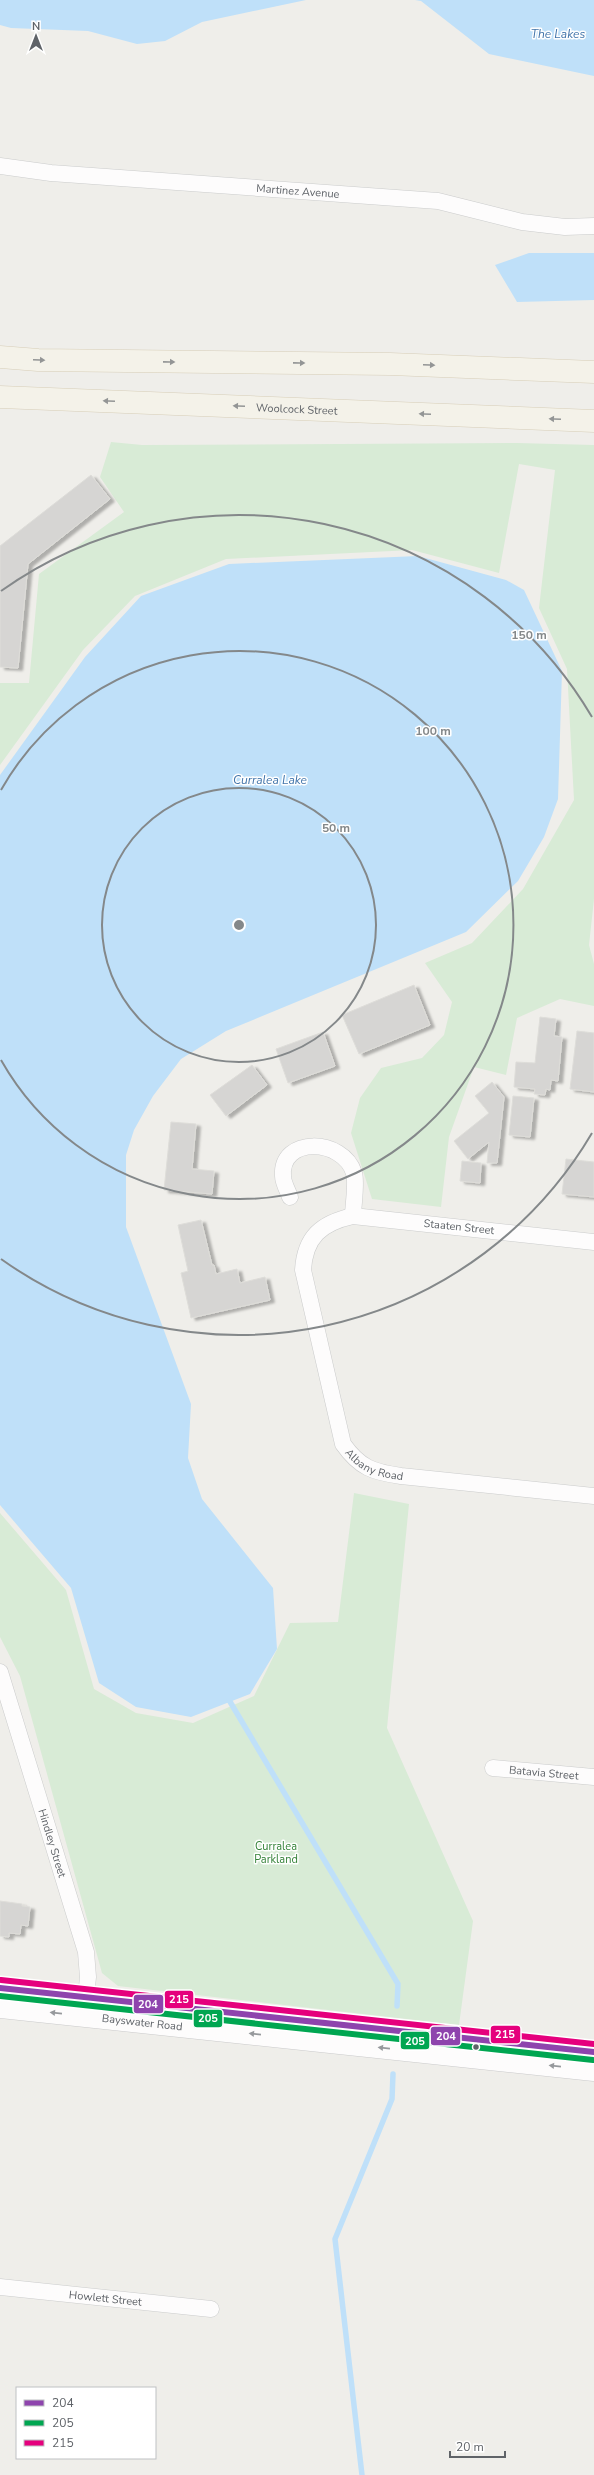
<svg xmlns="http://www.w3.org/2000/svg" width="594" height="2475" font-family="'Nunito Sans',sans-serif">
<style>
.green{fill:#d8ebd6}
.water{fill:#bfe0f9}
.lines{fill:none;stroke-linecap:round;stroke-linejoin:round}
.stream{stroke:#bfe0f9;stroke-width:5.5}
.building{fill:#d6d5d3;stroke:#deddd9;filter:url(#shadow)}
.street-casing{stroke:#cbcccc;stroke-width:17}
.secondary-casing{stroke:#cacacb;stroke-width:23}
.primary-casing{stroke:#d7ceb8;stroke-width:23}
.street{stroke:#fdfcfc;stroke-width:16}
.secondary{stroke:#fdfcfc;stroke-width:22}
.primary{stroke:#f4f2e9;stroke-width:22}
.bus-1-casing{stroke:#fff;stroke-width:9}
.bus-2-casing{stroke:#fff;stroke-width:9}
.bus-3-casing{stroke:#fff;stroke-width:9}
.bus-1{stroke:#8e44ad;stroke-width:6}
.bus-2{stroke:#00a651;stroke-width:6}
.bus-3{stroke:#e5007d;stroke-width:6}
.oneway{fill:#939595}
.oneway2{fill:#96999c}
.ring{fill:none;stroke:#84888a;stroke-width:2}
.bus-dot{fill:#5f6368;stroke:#fff;stroke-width:1.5}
.labels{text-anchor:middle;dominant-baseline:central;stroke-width:3;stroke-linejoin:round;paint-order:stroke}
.street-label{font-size:11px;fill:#5f6368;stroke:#fff}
.park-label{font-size:11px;fill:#348238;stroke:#fff}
.water-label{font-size:12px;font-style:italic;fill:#4174aa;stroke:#fff}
.centre{fill:#84888a;stroke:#fff;stroke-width:2}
.ring-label{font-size:12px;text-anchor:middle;font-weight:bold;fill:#84888a;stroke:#fff;stroke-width:3;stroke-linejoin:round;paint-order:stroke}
.line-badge{stroke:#fff;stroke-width:1.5}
.badge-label{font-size:11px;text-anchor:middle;font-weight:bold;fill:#fff}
</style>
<defs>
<filter id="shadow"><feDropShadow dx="4.5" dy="2.5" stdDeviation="1" flood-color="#0004"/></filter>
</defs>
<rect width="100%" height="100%" fill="#efeeea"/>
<path class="green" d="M111 442 142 445 517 443 594 445V899L589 945 594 964V1006L560 999 517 1018 506 1075 474 1067 449 1137 441 1207 372 1199 351 1133 360 1098 381 1068 422 1058 444 1035 452 1002 425 963 472 943 523 889 574 800 567 669 539 608 555 470 519 464 499 573 412 550 226 559 135 596 83 650 0 765V683H29L39 574 124 512 100 477Z
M354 1493 409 1504 387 1728 473 1921 459 2025 118 1986 102 1973 20 1676 0 1637V1513L66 1590 94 1689 136 1713 193 1723 254 1696 290 1623 338 1622Z"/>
<path class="water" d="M0 0H306L202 22 165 41 137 44 88 31 11 28 0 25Z
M415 0H594V76L489 54 421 1Z
M529 253H594V300L517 302 495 265Z
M418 556 506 580 524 590 562 671 558 799 544 837 518 881 466 932 226 1031 181 1059 153 1096 134 1130 126 1155V1227L191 1404 188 1458 202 1499 273 1588 277 1649 250 1694 191 1717 136 1707 99 1683 71 1588 0 1505V775L85 657 141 596 229 564Z"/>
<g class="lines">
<path class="stream" d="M229 1700 398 1984 397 2006
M362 2475 335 2239 392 2099 393 2074"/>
</g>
<path class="building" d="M91 475 110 499 28 564 18 668 0 667V546Z
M414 985 430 1025 359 1054 342 1015Z
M540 1017 556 1019 554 1036 562 1037 558 1081 551 1080 550 1090 546 1089 545 1095 534 1094 535 1089 514 1087 516 1062 535 1063Z
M577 1031 594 1033V1092L570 1089Z
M323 1032 335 1066 288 1083 276 1049Z
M252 1065 267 1085 226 1116 210 1095Z
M492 1082 504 1097 497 1163H487L489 1142 468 1159 454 1141 489 1113 475 1096Z
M513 1096 534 1098 530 1137 509 1135Z
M171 1122 196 1124 192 1169 214 1171 212 1194 164 1190Z
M566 1159 594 1162V1197L562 1194Z
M462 1161 481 1163 480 1183 460 1181Z
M201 1220 212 1265H214L216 1274 237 1269 240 1283 265 1277 270 1300 191 1318 181 1273 188 1271 178 1225Z
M0 1901 22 1904V1906L30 1907 28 1926 21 1925 20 1934 9 1933V1937L0 1936Z"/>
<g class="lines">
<g class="street-casing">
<g id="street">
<path id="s1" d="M0 166 51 173 438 201 522 222 565 227 594 226"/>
<path d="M290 1197C288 1191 283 1183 283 1176 280 1136 343 1138 354 1173 357 1183 353 1206 353 1216"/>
<path id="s2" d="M594 1242 353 1216C321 1223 305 1237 303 1270L343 1444C360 1468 373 1472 401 1476L594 1496"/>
<path id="s3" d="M0 1672 86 1952 88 1977 85 2007"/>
<path id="s4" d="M493 1768 594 1777"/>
<path id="s5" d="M0 2287 211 2309"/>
</g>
</g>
<g class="secondary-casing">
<g id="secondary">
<path d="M0 1988 594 2052"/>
<path id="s6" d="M0 2007 594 2070"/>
</g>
</g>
<g class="primary-casing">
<g id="primary">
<path d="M0 357 38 360 390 364 594 372"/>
<path id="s7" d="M0 397 594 421"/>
</g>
</g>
<use href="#street" class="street"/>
<use href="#secondary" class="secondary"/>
<use href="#primary" class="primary"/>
<g class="bus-1-casing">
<path id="bus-1" d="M0 1988 594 2052"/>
</g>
<g class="bus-2-casing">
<path id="bus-2" d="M0 1996 593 2060"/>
</g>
<g class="bus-3-casing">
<path id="bus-3" d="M1 1980 594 2044"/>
</g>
<use href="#bus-1" class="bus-1"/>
<use href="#bus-2" class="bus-2"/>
<use href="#bus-3" class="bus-3"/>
</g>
<defs><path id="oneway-solid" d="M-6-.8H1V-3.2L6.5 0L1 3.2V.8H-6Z"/></defs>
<g class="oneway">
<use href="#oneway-solid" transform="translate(39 360) rotate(2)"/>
<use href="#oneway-solid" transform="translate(169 362) rotate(1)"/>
<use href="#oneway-solid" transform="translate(299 363) rotate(1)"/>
<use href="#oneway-solid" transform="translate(429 365) rotate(2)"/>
<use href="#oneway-solid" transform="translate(109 401) rotate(-178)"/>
<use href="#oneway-solid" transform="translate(239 406) rotate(-178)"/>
<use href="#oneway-solid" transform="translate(425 414) rotate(-178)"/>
<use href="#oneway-solid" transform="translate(555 419) rotate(-178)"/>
</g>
<g class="oneway2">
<use href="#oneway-solid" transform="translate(56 2013) rotate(-174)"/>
<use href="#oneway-solid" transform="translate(255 2034) rotate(-174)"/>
<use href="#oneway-solid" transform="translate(384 2048) rotate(-174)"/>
<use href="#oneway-solid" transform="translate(555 2066) rotate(-174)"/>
</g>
<g class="ring">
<circle cx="239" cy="925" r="137"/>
<path d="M1 790A274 274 0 1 1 1 1060"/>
<path d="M592 1133A410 410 0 0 1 1 1259M1 591A410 410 0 0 1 592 717"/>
</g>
<circle class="bus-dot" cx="476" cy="2047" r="3.5"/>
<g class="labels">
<g class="street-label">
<text stroke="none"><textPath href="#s1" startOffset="299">Martinez Avenue</textPath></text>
<text stroke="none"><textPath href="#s7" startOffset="297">Woolcock Street</textPath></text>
<text transform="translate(459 1227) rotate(6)">Staaten Street</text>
<text stroke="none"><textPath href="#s2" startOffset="541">Albany Road</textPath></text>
<text stroke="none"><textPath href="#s4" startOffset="51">Batavia Street</textPath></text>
<text stroke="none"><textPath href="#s3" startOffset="179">Hindley Street</textPath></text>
<text stroke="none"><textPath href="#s6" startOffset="143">Bayswater Road</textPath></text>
<text stroke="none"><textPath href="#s5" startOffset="106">Howlett Street</textPath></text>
</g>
<g class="park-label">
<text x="276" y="1846">Curralea<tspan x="276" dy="13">Parkland</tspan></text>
</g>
<g class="water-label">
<text x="558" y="34">The Lakes</text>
<text x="270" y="780">Curralea Lake</text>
</g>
</g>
<circle cx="239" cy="925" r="6" class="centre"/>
<g class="ring-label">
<text x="529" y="639">150 m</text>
<text x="433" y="735">100 m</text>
<text x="336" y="832">50 m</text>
</g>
<g class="line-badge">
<rect x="164" y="1990" width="30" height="19" rx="4" fill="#e5007d"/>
<rect x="133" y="1994" width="31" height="20" rx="4" fill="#8e44ad"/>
<rect x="193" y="2009" width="30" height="19" rx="4" fill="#00a651"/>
<rect x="490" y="2025" width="31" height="19" rx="4" fill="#e5007d"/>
<rect x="430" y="2026" width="31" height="20" rx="4" fill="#8e44ad"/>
<rect x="400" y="2031" width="30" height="19" rx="4" fill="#00a651"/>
</g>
<g class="badge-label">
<text x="179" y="2003">215</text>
<text x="148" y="2008">204</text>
<text x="208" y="2022">205</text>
<text x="505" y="2038">215</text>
<text x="446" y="2040">204</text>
<text x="415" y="2045">205</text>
</g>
<rect x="16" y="2387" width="140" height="72" fill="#ffffff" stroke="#bfc1c3"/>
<rect x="24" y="2400" width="20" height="6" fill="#8e44ad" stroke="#bfc1c3"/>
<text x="52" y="2407" font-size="12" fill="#5f6368">204</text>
<rect x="24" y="2420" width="20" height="6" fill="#00a651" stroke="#bfc1c3"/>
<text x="52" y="2427" font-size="12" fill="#5f6368">205</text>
<rect x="24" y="2440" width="20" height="6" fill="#e5007d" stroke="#bfc1c3"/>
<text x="52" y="2447" font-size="12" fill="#5f6368">215</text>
<g transform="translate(36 36)" stroke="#ffffff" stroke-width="3" paint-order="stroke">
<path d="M0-3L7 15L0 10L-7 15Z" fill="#5f6368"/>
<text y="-6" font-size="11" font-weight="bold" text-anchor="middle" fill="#5f6368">N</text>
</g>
<path d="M450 2451v6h55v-6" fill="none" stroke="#5f6368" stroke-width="2"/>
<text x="456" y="2451" font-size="12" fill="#5f6368" stroke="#ffffff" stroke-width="3" paint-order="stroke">20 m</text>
</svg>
